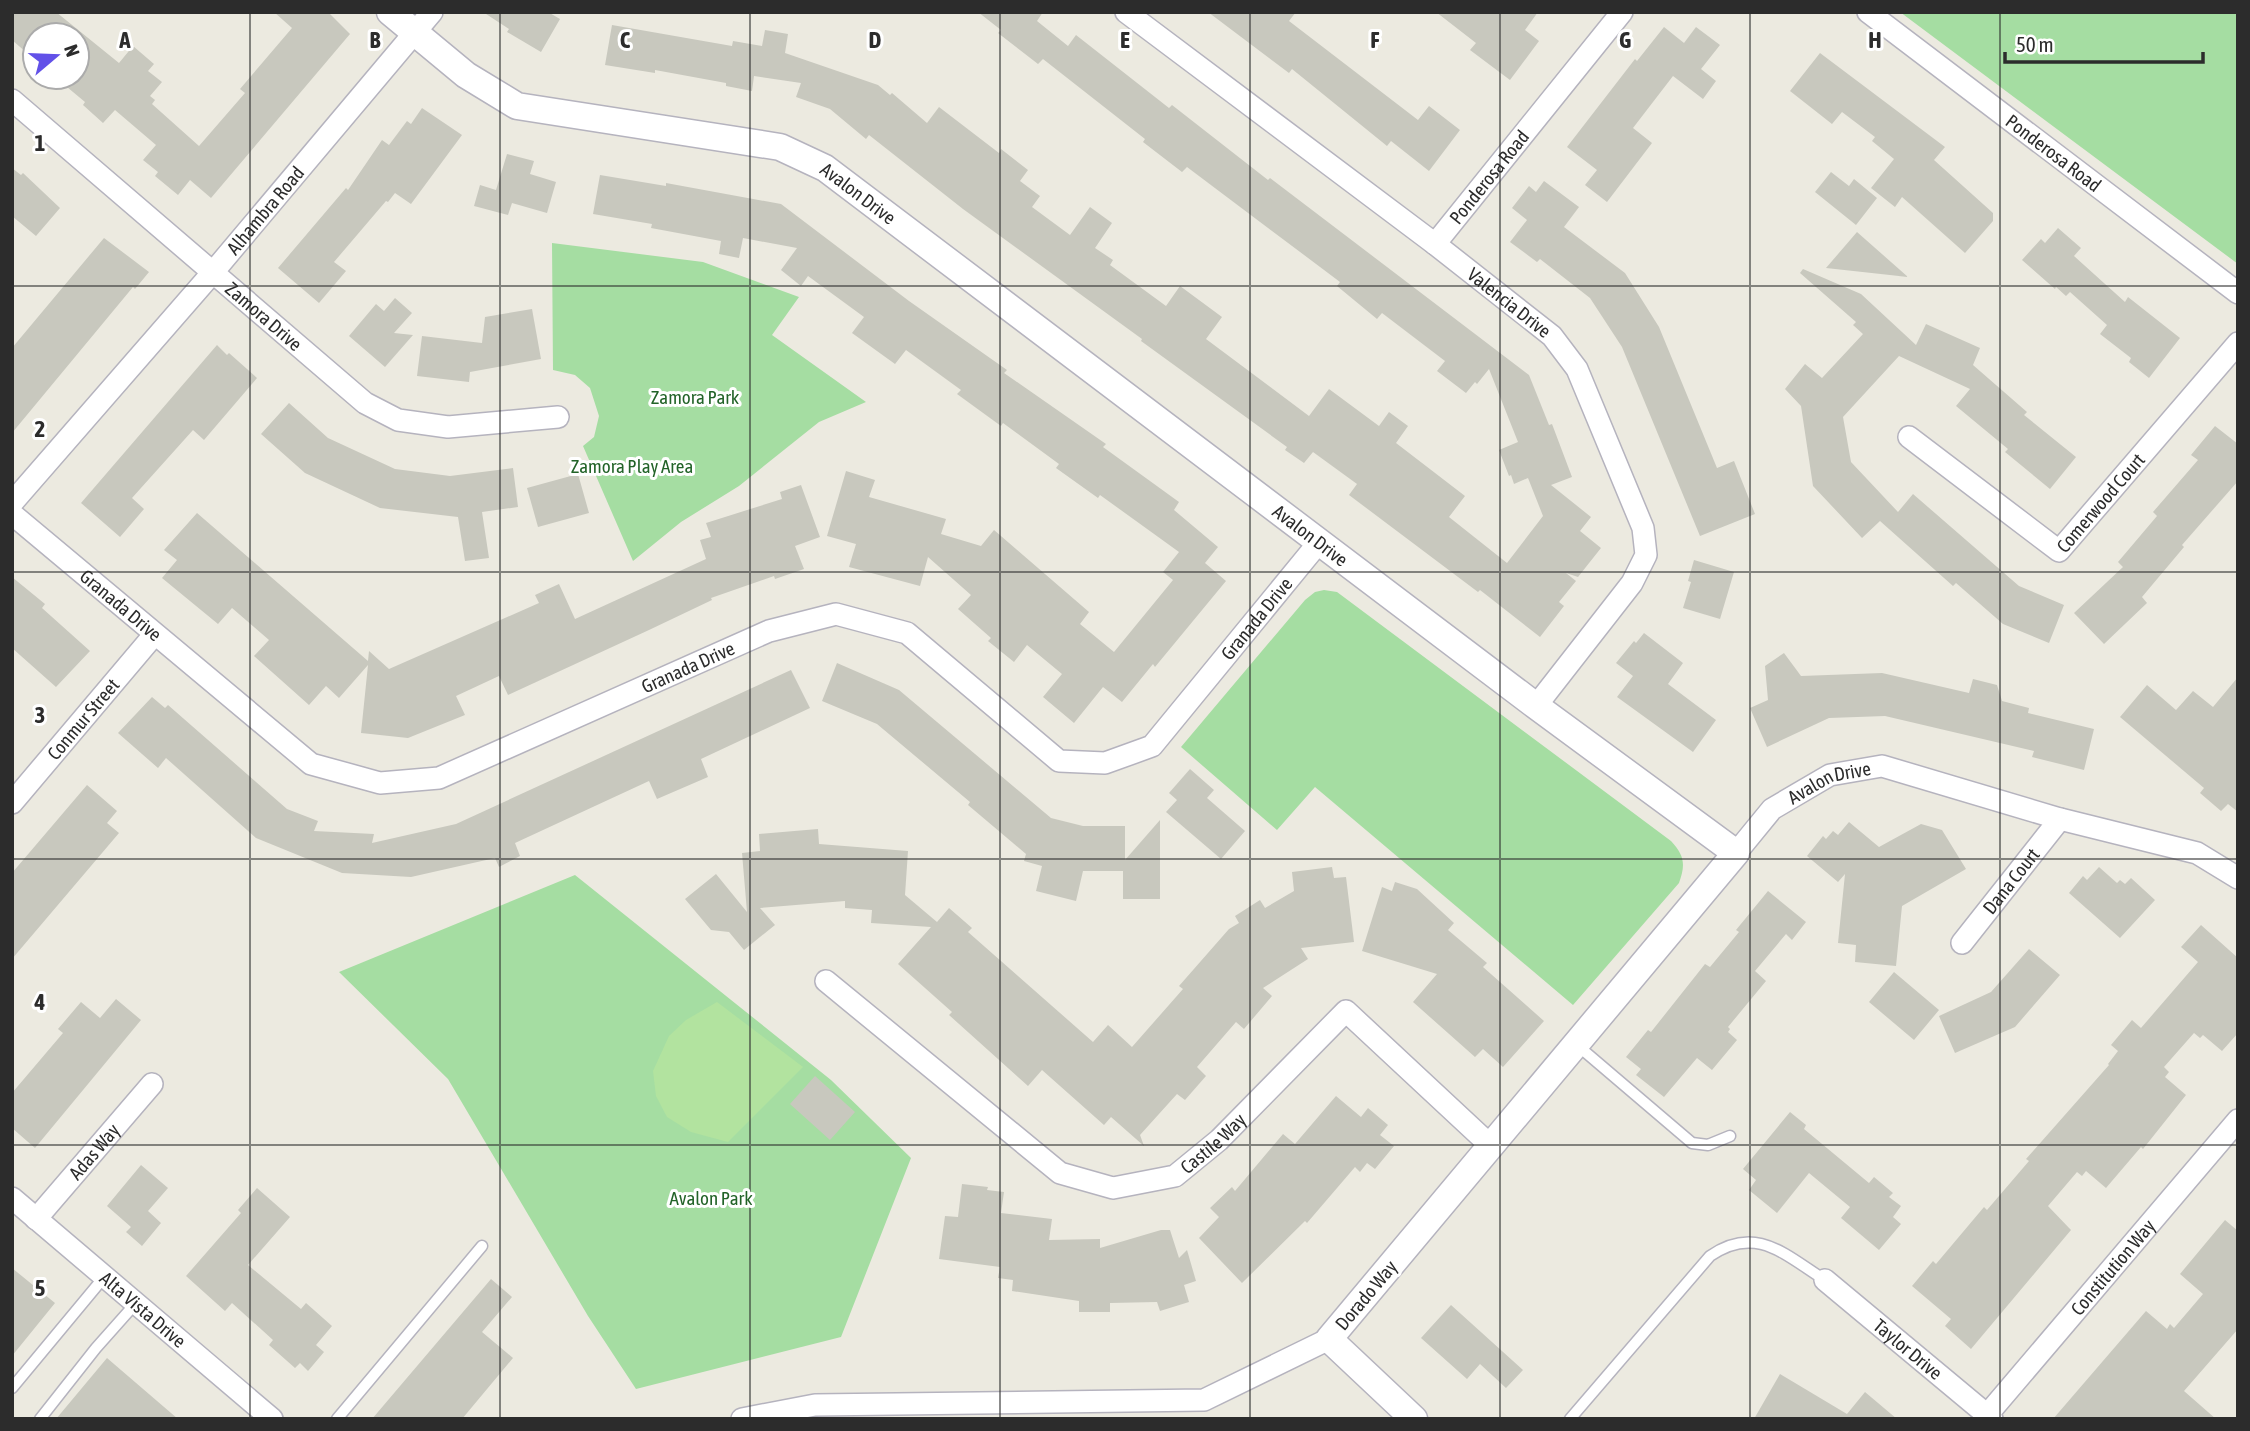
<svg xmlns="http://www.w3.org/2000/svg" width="2250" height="1431" font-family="'Asap Condensed',sans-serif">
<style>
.green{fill:#a5dda2}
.pitch{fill:#b2e39f}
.building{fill:#c8c8be}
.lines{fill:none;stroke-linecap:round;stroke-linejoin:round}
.service-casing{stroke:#b5b3be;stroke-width:13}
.minor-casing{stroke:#b5b3be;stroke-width:24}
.tertiary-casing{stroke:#b5b3be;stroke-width:29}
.service{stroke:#fff;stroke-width:10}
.minor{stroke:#fff;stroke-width:21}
.tertiary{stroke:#fff;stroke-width:26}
.grid{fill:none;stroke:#2c2c2c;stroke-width:2;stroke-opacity:0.55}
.labels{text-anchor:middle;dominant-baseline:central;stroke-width:6;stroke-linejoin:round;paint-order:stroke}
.street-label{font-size:19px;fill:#2c2c2c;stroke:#fff}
.park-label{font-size:19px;fill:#226328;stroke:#fff}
.grid-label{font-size:23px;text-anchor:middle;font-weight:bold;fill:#2c2c2c;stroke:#fff;stroke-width:6;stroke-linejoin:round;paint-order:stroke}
</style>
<rect width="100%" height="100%" fill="#eceae0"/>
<path class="green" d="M1900 12H2238V264Z
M552 243 703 262 799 297 772 335 866 402 819 422 739 486 681 522 633 561 583 446 594 437 599 416 590 388 575 375 553 370Z
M1324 590 1337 592 1671 841C1684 855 1686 864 1679 883L1573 1005 1315 787 1277 830 1181 747 1305 600 1315 592Z
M575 875 831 1080 911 1158 841 1337 636 1389 588 1316 448 1079 339 972Z"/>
<path class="pitch" d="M717 1002 803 1067 728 1142 691 1132 667 1117 656 1096 653 1071 669 1036 686 1020Z"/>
<path class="building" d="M12 12H56L119 63 133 46 154 64 148 71 162 82 150 96 155 100 152 104 199 146 245 93 240 89 292 28 274 12H328L350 34 211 198 190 180 178 195 155 176 158 172 143 160 156 145 115 110 103 123 83 105 85 102 55 77H77V35H35V60L12 40Z
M483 12H548L560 19 541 52 507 32 509 29Z
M978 12H1043L1037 21 1068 46 1076 35 1169 108 1172 105 1268 180 1270 178 1529 375 1549 425 1552 424 1572 477 1551 485 1591 517 1580 531 1601 548 1578 577 1566 573 1576 581 1559 602 1564 606 1540 637 1480 590 1478 592 1349 495 1357 484 1313 452 1304 463 1285 450 1287 447 1141 341 1142 339 963 209 869 135 866 139 830 109 796 97 801 83 754 76 752 91 726 86V83L655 70V73L605 65 612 25 732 46 733 41 762 46 765 30 788 34 785 53 878 85 890 95 892 93 927 123 939 107 999 153 1001 149 1028 170 1020 181 1040 196 1032 207 1070 235 1090 207 1112 223 1095 248 1113 260 1110 265 1166 306 1180 286 1222 317 1206 339 1309 416 1329 389 1379 426 1389 412 1408 426 1396 443 1465 496 1449 517 1507 563 1543 516 1528 478 1514 484 1511 475 1509 476 1499 450 1518 442 1489 369 1477 384 1475 382 1466 393 1437 371 1445 361 1382 313 1377 319 1337 286 1340 282 1187 167 1182 172 1143 142 1145 139 1043 59 1038 64 998 33 1001 30Z
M1208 12H1296L1289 21 1418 120 1429 106 1460 130 1429 171 1391 141 1387 146 1292 69 1289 73Z
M1436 12H1538L1525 30 1539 41 1510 80 1470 50 1476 43Z
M1664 27 1684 43 1696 27 1720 45 1701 69 1716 81 1703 99 1673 76 1633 128 1652 143 1607 202 1585 185 1597 170 1567 147 1635 59 1637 61Z
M1820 53 1945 147 1934 160 1993 213V221L1965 253 1902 197 1895 207 1871 188 1894 159 1872 141 1875 137 1842 112 1832 124 1790 91Z
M422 108 462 135 411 204 395 193 388 202 386 201 334 262 346 271 319 303 278 268 346 188 348 190 382 140 389 145 407 121 411 124Z
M507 154 534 161 530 174 556 182 547 213 512 203 508 215 474 206 480 185 496 190Z
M12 168 21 175 23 173 60 208 36 236 12 216Z
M1831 172 1849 186 1854 179 1877 198 1856 225 1815 192Z
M600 175 666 186V183L781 204 909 301 1007 370 1004 373 1106 444 1103 447 1179 502 1174 510 1218 547 1205 563 1226 581 1155 667 1153 664 1122 702 1103 687 1074 723 1043 697 1062 674 1027 645 1014 662 988 641 991 638 958 609 971 595 928 557 920 586 849 567 856 544 827 536 846 471 875 480 869 497 946 519 941 534 981 546 994 530 1089 612 1080 624 1114 652 1173 580 1163 572 1179 552 1100 495 1098 498 1056 468 1059 464 1003 423 1001 426 957 394 961 390 906 350 895 364 852 333 864 317 808 276 801 286 781 270 797 248 743 238 739 258 719 254 721 241 651 228 652 224 593 214Z
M1544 181 1579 207 1564 227 1625 273 1659 327 1717 468 1734 461 1755 514 1700 536 1622 347 1590 298 1540 259 1537 262 1510 242 1527 220 1512 208 1529 186 1536 192Z
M2058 228 2081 248 2074 256 2125 302 2128 297 2180 338 2149 378 2129 362 2131 358 2100 334 2107 325 2070 292 2066 296 2056 287 2055 289 2022 260 2041 239 2045 243Z
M1857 232 1908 277 1826 268Z
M104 238 149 272 135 289 133 287 12 433V348Z
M1803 269 1861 294 1916 345 1926 324 1980 348 1973 365 2027 412 2024 415 2076 457 2050 489 2005 452 2008 449 1956 406 1970 389 1899 356 1843 417 1851 462 1898 512 1913 494 2019 586 2064 605 2049 643 2003 624 1956 583 1953 586 1880 521 1862 538 1813 486 1801 406 1785 389 1805 364 1822 378 1863 334 1853 325 1856 322 1800 273Z
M395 298 412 313 394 333 413 335 385 367 349 336 376 304 384 311Z
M532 309 541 359 470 372 469 382 417 376 422 336 482 343 485 317Z
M217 345 227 355 229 353 257 378 204 440 193 430 132 498 144 509 120 537 81 503Z
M289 403 328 438 395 469 450 476 513 468 518 507 482 512 489 558 465 561 458 517 380 508 305 473 261 434Z
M2215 426 2238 444V481L2182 545 2184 547 2142 597 2147 603 2104 644 2074 613 2123 567 2118 562 2157 516 2153 512 2198 460 2191 455Z
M578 474 589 513 538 527 527 488Z
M801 485 820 537 795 546 804 569 775 579 774 576 711 598 712 600 649 630 508 695 499 676 456 696 465 715 408 738 361 733 368 665 339 698 326 686 309 705 254 656 269 640 232 608 218 624 162 578 177 560 164 550 197 513 368 661 369 651 389 669 539 603 535 595 559 584 575 619 706 559 700 540 711 537 706 523 782 499 780 492Z
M1694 560 1734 572 1720 619 1683 608 1691 582 1688 581Z
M12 577 45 604 42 608 90 651 56 687 12 648Z
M1644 633 1683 663 1668 684 1716 720 1693 752 1617 697 1633 676 1616 663 1634 641 1636 643Z
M1784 653 1801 676 1882 673 1969 693 1973 679 1997 685 2002 701 2029 708 2028 713 2094 729 2084 770 2032 757 2034 751 1885 716 1829 718 1767 747 1750 708 1768 700 1765 666Z
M837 663 899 690 1051 818 1083 826H1125V860L1160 820V899H1123V871H1083L1076 901 1036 891 1042 866 1024 861 1026 854 968 805 970 802 877 724 822 701Z
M791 670 810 708 701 759 708 777 657 799 649 781 515 843 520 856 499 867 495 858 411 877 342 873 256 838 166 758 158 768 118 733 152 697 165 708 168 705 287 809 318 821 314 831 374 834 372 843 456 824Z
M2238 677V812L2228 804 2221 811 2200 793 2204 788 2120 717 2147 685 2176 710 2193 691 2213 707Z
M1190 769 1214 790 1207 798 1245 831 1221 859 1166 812 1177 800 1169 793Z
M87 785 117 811 107 823 119 833 12 959V873Z
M1849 822 1879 847 1921 824 1942 830 1966 869 1902 906 1896 966 1855 962 1856 945 1838 943 1845 874 1838 882 1807 856 1823 836 1826 839 1833 831 1838 835Z
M818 829 819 844 908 851 905 895 937 922 949 908 972 928 968 932 1093 1042 1108 1025 1132 1047 1183 989 1179 986 1229 929 1239 923 1235 916 1260 900 1265 908 1294 891 1292 872 1332 867 1334 878 1346 877 1354 942 1301 948 1308 959 1263 988 1272 996 1244 1029 1236 1022 1197 1067 1206 1076 1185 1100 1177 1094 1140 1135 1144 1146 1111 1117 1104 1125 1042 1070 1028 1086 949 1015 952 1012 898 964 931 927 871 923 872 910 845 908V901L760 908 775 925 744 950 729 932 711 930 685 899 716 874 747 912 742 853 760 851 759 834Z
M2099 867 2117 883 2120 880 2125 884 2131 878 2155 900 2120 938 2069 893 2083 876 2087 880Z
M1395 882 1417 889 1454 923 1448 930 1487 963 1483 967 1544 1021 1503 1067 1483 1049 1475 1057 1413 1002 1437 974 1362 951 1382 887 1392 891Z
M1768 891 1806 922 1792 940 1786 934 1755 971 1766 981 1728 1027 1730 1029 1728 1032 1737 1040 1712 1070 1697 1058 1664 1097 1636 1075 1641 1069 1626 1057 1648 1030 1651 1032 1705 964 1710 967 1739 932 1736 930Z
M2201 925 2238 958V1033L2222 1051 2203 1035 2200 1038 2194 1033 2164 1067 2169 1072 2165 1077 2186 1095 2143 1149 2141 1147 2106 1188 2086 1171 2082 1176 2077 1172 2048 1206 2071 1230 1971 1349 1945 1326 1951 1319 1912 1286 1933 1261 1936 1264 1984 1207 1987 1210 2029 1161 2026 1159 2109 1065 2108 1064 2118 1051 2111 1045 2132 1020 2141 1028 2198 962 2181 947Z
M2029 949 2060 975 2015 1027 1955 1053 1939 1016 1991 992Z
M1894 972 1939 1010 1914 1040 1869 1002Z
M116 999 141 1020 35 1148 12 1128V1093L63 1033 58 1029 81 1002 100 1018Z
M815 1076 855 1112 830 1140 790 1104Z
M1336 1096 1361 1117 1368 1108 1388 1125 1380 1135 1394 1146 1375 1169 1367 1163 1360 1172 1355 1167 1307 1223 1305 1221 1242 1283 1199 1238 1219 1217 1210 1208 1232 1187 1235 1191 1283 1134 1295 1144Z
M1790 1112 1806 1125 1804 1129 1869 1183 1874 1177 1893 1193 1889 1197 1901 1206 1893 1217 1901 1224 1879 1250 1841 1218 1850 1207 1809 1173 1777 1213 1749 1190 1756 1180 1743 1169Z
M141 1165 168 1188 148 1211 161 1223 142 1246 126 1232 131 1227 107 1206Z
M962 1184 988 1187 987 1190 1004 1192 1001 1213 1052 1219 1049 1240 1100 1239V1248L1161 1230H1170L1179 1258 1187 1250 1196 1281 1184 1285 1189 1302 1160 1311 1157 1302 1110 1303V1312H1079V1301L1012 1291 1013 1280 998 1278 1000 1267 939 1259 945 1216 958 1217Z
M257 1188 290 1217 248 1265 301 1309 306 1303 332 1326 316 1345 324 1352 308 1371 300 1363 295 1368 269 1345 273 1340 232 1303 225 1311 186 1276 241 1213 238 1210Z
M2225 1220 2238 1231V1329L2184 1391 2216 1419H2053L2146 1311 2167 1329 2170 1324 2174 1328 2203 1294 2180 1274Z
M12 1268 55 1303 12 1356Z
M491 1279 512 1297 482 1332 513 1358 462 1419H372Z
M1451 1305 1523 1370 1506 1388 1480 1364 1467 1379 1421 1338Z
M107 1358 178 1419H56Z
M1780 1374 1847 1414 1865 1392 1897 1419H1754Z"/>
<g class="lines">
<g class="service-casing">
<path id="service" d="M1577 1045 1692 1143 1708 1145 1730 1136
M12 1388 105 1276
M40 1419 96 1348 136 1303
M337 1419 482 1246
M1570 1419 1710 1256C1756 1224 1785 1255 1825 1280"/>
</g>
<g class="minor-casing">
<g id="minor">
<path id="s1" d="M1126 12 1435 244 1552 336 1577 369 1643 528 1646 555 1632 583 1536 706"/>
<path id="s2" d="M1868 12 2238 293"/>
<path id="s3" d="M12 100 365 403 398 420 448 427 558 417"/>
<path id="s4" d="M1435 244 1622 12"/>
<path id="s5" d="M1909 437 2059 551 2238 343"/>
<path id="s6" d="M12 503 214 271 432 12"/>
<path id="s7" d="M12 514 311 764 380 783 439 778 769 631 836 614 907 633 1059 761 1105 763 1152 746 1320 541"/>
<path id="s8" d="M12 803 154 635"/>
<path id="s9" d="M1736 853 1772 809 1830 775 1882 766 2060 819 2197 853 2238 878"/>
<path id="s10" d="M1962 943 2060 819"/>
<path id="s11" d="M826 981 1060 1173 1113 1188 1175 1176 1219 1140 1346 1011 1492 1147"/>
<path id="s12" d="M12 1198 272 1419"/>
<path id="s13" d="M36 1219 152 1084"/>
<path id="s14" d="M1825 1280 1992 1419"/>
<path id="s15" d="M1987 1415 2238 1120"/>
<path d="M742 1419 815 1405 1204 1400 1329 1339"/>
</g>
</g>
<g class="tertiary-casing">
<g id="tertiary">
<path id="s16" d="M390 12 466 75 517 106 780 147 825 168 1536 706 1736 853 1329 1339 1414 1419"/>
</g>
</g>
<use href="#service" class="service"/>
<use href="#minor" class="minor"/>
<use href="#tertiary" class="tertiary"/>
</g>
<path class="grid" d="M250 12V1419M500 12V1419M750 12V1419M1000 12V1419M1250 12V1419M1500 12V1419M1750 12V1419M2000 12V1419M12 286H2238M12 572H2238M12 859H2238M12 1145H2238"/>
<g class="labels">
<g class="street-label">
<text stroke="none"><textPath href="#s2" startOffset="233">Ponderosa Road</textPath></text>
<text stroke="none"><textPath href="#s4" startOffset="86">Ponderosa Road</textPath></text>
<text stroke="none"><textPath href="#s16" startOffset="516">Avalon Drive</textPath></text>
<text stroke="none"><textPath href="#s6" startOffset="387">Alhambra Road</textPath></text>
<text stroke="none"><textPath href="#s1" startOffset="481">Valencia Drive</textPath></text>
<text stroke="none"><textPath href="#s3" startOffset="332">Zamora Drive</textPath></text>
<text stroke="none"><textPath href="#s5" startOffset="252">Comerwood Court</textPath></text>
<text stroke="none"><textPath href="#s16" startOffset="1083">Avalon Drive</textPath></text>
<text stroke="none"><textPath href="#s7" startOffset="142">Granada Drive</textPath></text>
<text stroke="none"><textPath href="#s7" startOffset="1484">Granada Drive</textPath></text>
<text stroke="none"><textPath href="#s7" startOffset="793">Granada Drive</textPath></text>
<text stroke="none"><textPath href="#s8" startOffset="110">Conmur Street</textPath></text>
<text stroke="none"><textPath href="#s9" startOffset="121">Avalon Drive</textPath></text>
<text stroke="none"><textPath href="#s10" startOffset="79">Dana Court</textPath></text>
<text stroke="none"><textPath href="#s11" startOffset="471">Castile Way</textPath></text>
<text stroke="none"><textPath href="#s13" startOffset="89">Adas Way</textPath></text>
<text stroke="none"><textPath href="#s15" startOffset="194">Constitution Way</textPath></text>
<text transform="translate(1366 1295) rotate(-50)">Dorado Way</text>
<text stroke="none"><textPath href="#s12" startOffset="172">Alta Vista Drive</textPath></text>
<text stroke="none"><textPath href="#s14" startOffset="108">Taylor Drive</textPath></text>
</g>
<g class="park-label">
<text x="695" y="397">Zamora Park</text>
<text x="632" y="466">Zamora Play Area</text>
<text x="711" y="1198">Avalon Park</text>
</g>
</g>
<g class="grid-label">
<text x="125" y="48">A</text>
<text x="375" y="48">B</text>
<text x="625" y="48">C</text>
<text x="875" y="48">D</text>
<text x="1125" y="48">E</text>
<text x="1375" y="48">F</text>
<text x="1625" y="48">G</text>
<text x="1875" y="48">H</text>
<text x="40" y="151">1</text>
<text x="40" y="437">2</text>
<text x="40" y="723">3</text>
<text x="40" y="1010">4</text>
<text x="40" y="1296">5</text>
</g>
<rect width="2250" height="1431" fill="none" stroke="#2c2c2c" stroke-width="28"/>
<g transform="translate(56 56) rotate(71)"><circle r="33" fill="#ffffff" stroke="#ababab" stroke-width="2"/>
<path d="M0-5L12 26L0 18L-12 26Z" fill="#6251e8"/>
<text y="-10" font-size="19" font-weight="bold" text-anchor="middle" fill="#2c2c2c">N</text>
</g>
<path d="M2005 52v10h198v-10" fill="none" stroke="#2c2c2c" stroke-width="3.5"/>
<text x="2016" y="52" font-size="21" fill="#2c2c2c" stroke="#ffffff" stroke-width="5" paint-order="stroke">50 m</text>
</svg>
